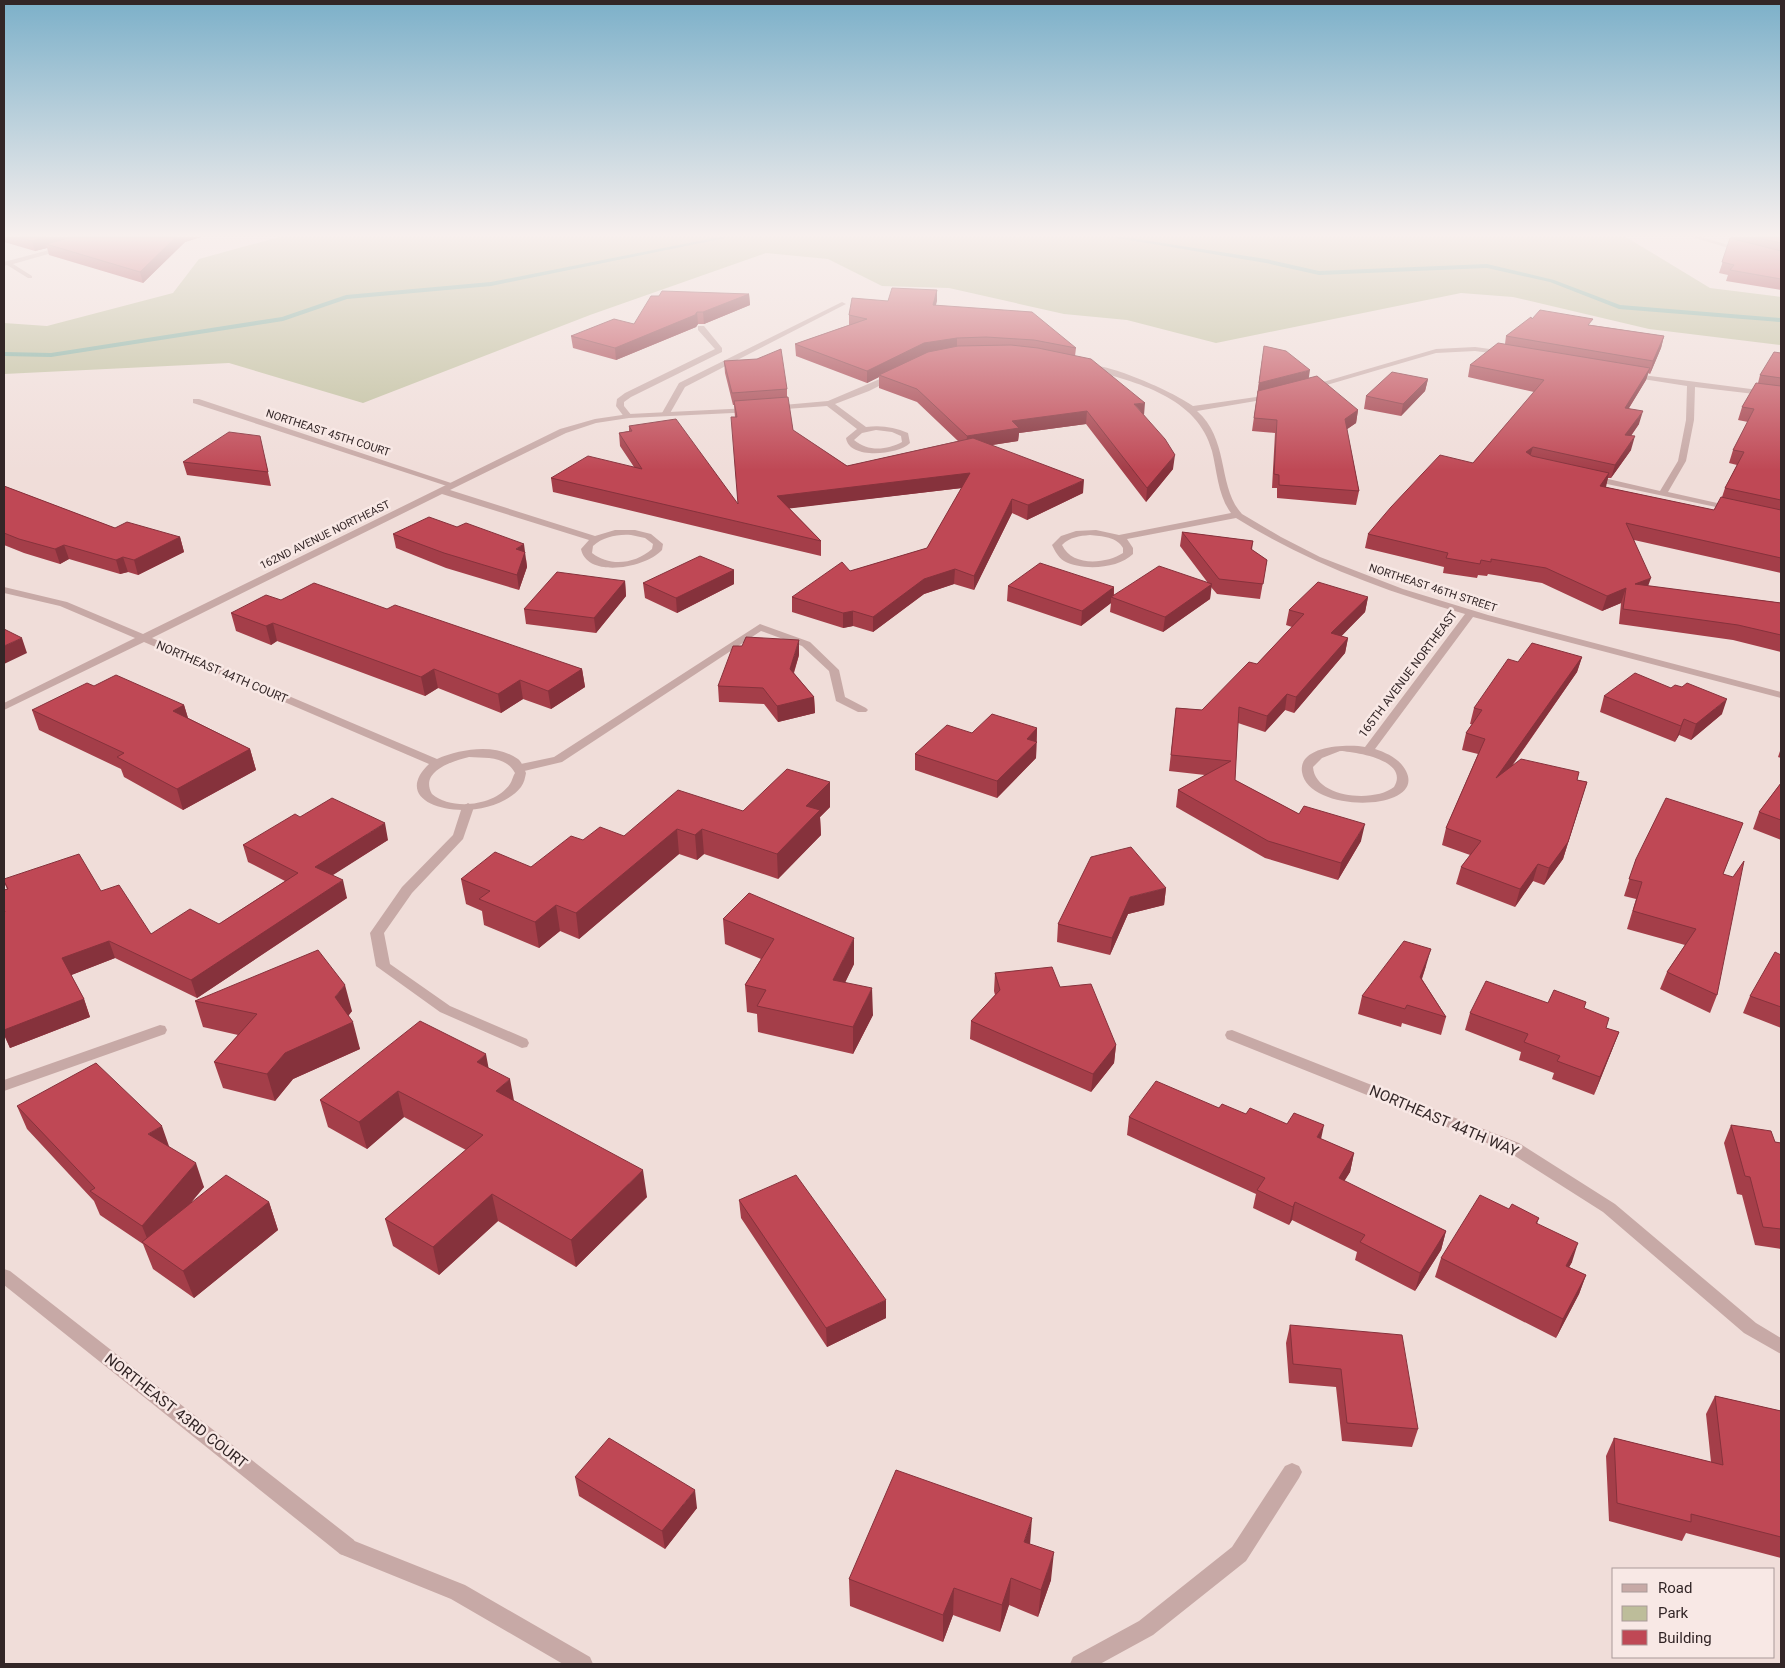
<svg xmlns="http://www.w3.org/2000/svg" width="1785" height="1668" font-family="Roboto,sans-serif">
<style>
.green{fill:#bdbd9a}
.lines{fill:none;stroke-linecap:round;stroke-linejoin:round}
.stream{fill:#7aab9b;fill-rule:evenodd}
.service{fill:#c7a9a6;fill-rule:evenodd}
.minor{fill:#c7a9a6;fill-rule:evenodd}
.wall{fill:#a43e49}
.shaded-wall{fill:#86323c}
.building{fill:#bf4855;stroke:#86323c}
.labels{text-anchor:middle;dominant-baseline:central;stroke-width:5;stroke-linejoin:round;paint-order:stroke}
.far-street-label{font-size:11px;fill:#332627;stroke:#f8e8e5}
.street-label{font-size:12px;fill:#332627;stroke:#f8e8e5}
.near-street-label{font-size:15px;fill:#332627;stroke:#f8e8e5}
</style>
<rect width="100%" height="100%" fill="#f0ddd9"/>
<path class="green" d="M279 237H1626L1710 288 1781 297V345L1649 329 1513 297 1461 293 1216 343 1127 320 1064 314 949 288 882 286 828 259 766 253 590 315 363 403 229 363 4 374V323L47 326 173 293 199 259Z"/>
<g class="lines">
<path class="stream" d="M719 237H730L491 286 347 299 283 321 51 357 4 356V352L51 353 282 317 346 295 491 282Z
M1111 237H1124L1266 259 1319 271 1487 264 1554 280 1620 305 1781 318V322L1619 309 1550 282 1487 268 1319 275 1266 263Z"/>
<path class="service" d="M842 302 846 304 844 305 685 387 669 415 662 413 679 383Z
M698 326H704L722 348V352L631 397 624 402V406L632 416 625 418 616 406 617 399 625 393 715 349 698 330Z
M193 399H199L457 485 453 488 450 487 193 403Z
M760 624 810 642 839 670 845 697 866 708 868 710 866 712H858L836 701 829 671 802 646 761 631 562 762 520 772 514 768 516 765 554 757Z
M468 803 474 807 463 839 412 893 384 933 390 964 450 1006 527 1039 529 1043 527 1047 522 1048 440 1012 376 966 370 933 402 887 453 835 462 807Z
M160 1025 165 1026 167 1030 165 1034 4 1091V1080Z
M1292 1463 1299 1466 1302 1472 1299 1478 1246 1561 1153 1635 1100 1664H1070L1073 1657 1139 1621 1232 1547 1285 1466Z
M347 1538 465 1585 590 1657 593 1664H563L451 1599 340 1554 337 1547 340 1540Z"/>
<path class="minor" d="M1692 237H1702L1745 250 1742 252Z
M64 246 67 248 66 249 13 264 32 276V278H28L7 265 4 266V262Z
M1475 347 1505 351 1509 353 1505 355 1475 351 1436 353 1313 389 1306 387 1436 349Z
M1088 365C1109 363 1176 393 1193 406L1277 394V398H1274L1197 411C1230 440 1217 487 1242 514L1281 537 1320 557 1403 589 1488 615 1781 692V698L1473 617 1375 749C1387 753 1400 759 1406 771 1427 812 1308 814 1302 772 1298 745 1349 744 1365 747L1465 614C1384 591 1307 562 1236 518L1127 539 1133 548V554C1118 569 1082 571 1064 561 1058 557 1055 551 1052 545L1061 536 1076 531 1096 530 1119 535 1231 513C1218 496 1217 471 1212 451 1198 397 1136 382 1088 369ZM1090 535C1102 536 1117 537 1123 548V553C1106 564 1072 567 1062 545 1070 537 1079 536 1090 535ZM1340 751C1356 752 1410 760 1394 787 1374 803 1315 798 1313 767L1322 758Z
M894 373H897V377L869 391 835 404 866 427C881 425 894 427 908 433L910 443C898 455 849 460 846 438L857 429 827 406 772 410 768 408 772 406 828 401ZM876 430 892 432 901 436 902 442C887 450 868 452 854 440L862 433Z
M1627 373 1781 393V397L1695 387 1694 420 1686 461 1668 492 1735 507V511L1588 480V476L1591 475 1660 491 1678 461 1686 420 1687 386 1630 377H1627Z
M750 408H753V412L629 418 596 423 566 433 450 490 595 536 615 530H635L651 534 663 544 662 550C646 568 587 579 581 549L589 540 442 494 152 638 437 759C461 749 495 743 518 759 522 762 524 769 526 773 525 778 524 783 521 787 488 828 381 810 429 764L144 642 4 710V703L135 638 60 606 4 593V587L67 602 143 634 560 429 595 419 629 414ZM631 535 645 538 653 544 652 549C635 564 610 567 592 553L593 546C603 537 617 534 631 535ZM469 757C486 758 506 756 515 773 513 776 512 781 510 784 495 806 452 811 432 794 419 771 453 761 469 757Z
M1232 1030 1519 1143 1615 1204 1756 1323 1781 1338V1354L1744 1333 1603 1212 1507 1151 1227 1039 1225 1035 1227 1031Z
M4 1269 10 1271 354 1540 357 1547 354 1554 347 1556 340 1554 4 1285Z"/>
</g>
<path class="wall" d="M4 237H201L185 242 143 283 49 255 47 248 35 251 4 242Z
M1731 237H1781V290L1726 281 1728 275 1719 273Z
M937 290 936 305 1076 348 1075 356 1144 415 1173 469 1146 502 1086 424 1019 433 1018 441 992 445 1083 493 1027 520 1012 513 974 590 954 584 924 594 873 632 853 626 843 628 792 612V597L850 571 927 548 962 488 789 508 821 541V556L553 492 551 478 634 467 620 446 619 433 629 431V426L738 504 735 417 734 405H733L725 373 724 361 787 389V397L793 430 847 466 958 441 917 402 879 388V377L867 383 796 356 795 344 849 325V315L888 301Z
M749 294 750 305 704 324H698L696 327 616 360 573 348 571 336 634 324 659 296Z
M1532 319 1591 325 1664 336 1661 348 1650 374 1648 373 1646 380 1629 408 1639 424 1631 436V450L1611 478H1608L1605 487 1714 510 1722 497 1725 488 1737 465 1729 463 1733 450 1748 422 1738 420 1742 407 1758 383 1760 375 1781 353V573L1634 540 1648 586 1781 603V652L1733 640 1619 624 1621 603 1602 611 1542 583 1488 574 1487 576 1478 575 1477 578 1443 573 1444 567 1365 548 1368 534 1473 463 1534 392 1468 377 1470 365 1505 344 1506 336Z
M1264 346 1309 378 1358 410 1356 423 1347 429 1359 491 1356 505 1277 498V488H1272L1275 433 1252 431Z
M1428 379 1425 391 1401 416 1364 409 1366 396Z
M260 436 271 486 187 475 183 462Z
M4 486 115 528 180 537 184 552 138 575 128 572 120 574 69 559 60 564 24 553 4 545Z
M1182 532 1253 541 1252 550 1267 560 1260 599 1217 594 1211 587 1210 599 1163 632 1110 612 1111 603 1081 626 1007 601 1008 586 1114 587V595L1208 583 1180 546Z
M393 534 526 559 527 567 519 590 446 568 396 548Z
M734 570V584L677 613 645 598 643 583Z
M625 581 626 596 596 633 526 624 524 609Z
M1368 597 1365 612 1341 636 1348 638 1345 653 1294 713 1285 710 1265 732 1238 723 1235 780 1299 814 1361 841 1338 880 1265 858 1176 807 1178 790 1205 775 1169 771 1176 708 1202 710 1257 664 1292 627 1286 625 1289 610Z
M281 600 387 609 582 669 585 687 551 709 523 699 501 713 438 688 425 696 277 641 271 645 236 631 231 613Z
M799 655 794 673 814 697 815 713 778 722 764 704 719 702 718 686Z
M1582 657 1577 672 1512 766 1587 782 1563 859 1544 885 1533 881 1515 907 1456 884 1461 867 1470 855 1442 845 1446 828 1478 754 1462 750 1466 733 1472 724H1470L1474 708 1518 662Z
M94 686 184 705 188 718 250 749 256 770 183 810 124 777 121 769 39 730 32 710Z
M1682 687 1722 714 1691 740 1679 735 1675 742 1600 712 1604 696 1671 688Z
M1037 728 1036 758 997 798 915 770V754L972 733Z
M1781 748V758L1778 757Z
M1781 783V840L1753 829 1759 812Z
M830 807 820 817 821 835 778 879 704 854 697 860 679 854 579 939 560 931 539 948 484 925 482 911 466 904 461 879 531 867 583 840 624 836 743 811Z
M300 817 388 840 332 875 347 898 197 998 115 958 71 975 84 999 90 1017 10 1048 4 1035V890L7 889 4 882 101 891 151 934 219 924 285 881 248 862 243 845Z
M1743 823 1723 874 1717 995 1710 1013 1660 989 1667 972 1685 945 1627 929 1636 899 1624 896 1636 859Z
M1166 888 1164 905 1128 914 1110 955 1057 942 1058 924Z
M723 919 854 964 845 982 873 1015 853 1054 758 1032 757 1014 747 1012 745 985 761 959 725 944Z
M1781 955V1028L1743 1013 1750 996Z
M1426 966 1422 979 1446 1017 1441 1035 1402 1023 1401 1027 1358 1014 1362 996Z
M995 973 1116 1045 1114 1063 1091 1092 970 1039 971 1021 995 995 994 991Z
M195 1001 352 1011 348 1016 360 1049 293 1079 275 1101 223 1088 214 1062 238 1035 203 1027Z
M1548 1003 1584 1009 1606 1028 1619 1032 1612 1050 1594 1095 1552 1079 1554 1073 1519 1060 1521 1052 1465 1030 1470 1013Z
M489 1068 514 1101 647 1197 576 1267 498 1221 439 1275 393 1246 385 1219 466 1150 404 1117 367 1149 328 1127 320 1100Z
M17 1106 169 1147 204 1187 189 1205 269 1202 278 1230 194 1298 153 1269 143 1244 100 1215 94 1201 27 1129Z
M1219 1108 1246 1114 1321 1139 1354 1153 1350 1172 1344 1181 1446 1231 1441 1250 1415 1291 1355 1260 1357 1252 1292 1220 1289 1225 1253 1208 1256 1194 1127 1135 1129 1117Z
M1731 1125 1775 1142 1781 1143V1249L1755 1245 1742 1195 1737 1194 1724 1143Z
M739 1200 886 1318 827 1347 741 1218Z
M1509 1209 1539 1218 1537 1224 1572 1262 1569 1267 1586 1275 1579 1294 1556 1338 1435 1277 1441 1258Z
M1290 1325 1418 1429 1412 1447 1342 1441 1336 1387 1289 1383 1286 1343Z
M1715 1396 1781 1411V1558L1686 1533 1682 1541 1609 1521 1606 1456 1614 1438 1711 1462 1706 1414Z
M575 1477 697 1508 665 1549 579 1496Z
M1030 1544 1051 1580 1038 1617 1009 1605 1000 1632 953 1615 943 1642 850 1606 849 1579Z"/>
<path class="shaded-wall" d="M46 237H87L46 244 47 248 35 251 32 241Z
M176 237H201L185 242 143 283 140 272Z
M937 290V301L933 316V305Z
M749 294 750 305 704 324 703 312Z
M697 312 698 324 696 327 616 360 615 348Z
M1664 336 1661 348 1650 374 1653 361Z
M957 338V350L879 375V377L867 383V371L924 343Z
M1650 368 1646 380 1621 421 1625 408Z
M1310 370 1308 383 1257 396 1259 383Z
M1428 379 1425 391 1401 416 1403 404Z
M1145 403 1144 415 1134 404Z
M1358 410 1356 423 1343 432 1345 419Z
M1087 411 1086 424 1019 433 1018 441 966 449 967 436 1012 421Z
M1643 411 1639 424 1622 448 1625 435Z
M1635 436 1631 450 1611 478 1615 465Z
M1533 447 1529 460 1526 452Z
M1175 455 1173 469 1146 502 1147 488Z
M970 473V487L777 510V496Z
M1609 473 1606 487 1596 500 1600 486Z
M1084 480 1083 493 1027 520 1028 505Z
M1012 499V513L974 590V576Z
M180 537 184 552 138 575 134 560Z
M524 544 527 567 519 590 517 575 516 549Z
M64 545 69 559 60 564 55 549Z
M123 557 128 572 120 574 116 560Z
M955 569 954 584 924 594 873 632V617L924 579Z
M734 570V584L677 613 676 598Z
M1651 578 1646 592 1635 584Z
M625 581 626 596 596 633 594 618Z
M1212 584 1210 599 1163 632 1165 617Z
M1114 587 1113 598 1111 597V603L1081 626 1082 611Z
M1626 588 1621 603 1602 611 1607 596Z
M1368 597 1365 612 1329 649 1331 633Z
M853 611V626L843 628V613Z
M273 623 277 641 271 645 266 626Z
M22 638 27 653 4 664V646Z
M1348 638 1345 653 1294 713 1296 697Z
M799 640V655L790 684V669Z
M1582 657 1577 672 1492 794 1496 778Z
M434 669 438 688 425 696 421 677Z
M582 669 585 687 551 709 548 691Z
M520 680 523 699 501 713 498 694Z
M1287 694 1285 710 1265 732 1267 716Z
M814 697 815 713 778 722 777 706Z
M1727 699 1722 714 1691 740 1696 724Z
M184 705 190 725 173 711Z
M1684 719 1679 735 1675 742 1681 726Z
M1037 728 1036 758 997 798V781L1027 739Z
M250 749 256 770 183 810 177 789Z
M830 782V807L820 817 821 835 778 879 777 854 806 806Z
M1587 782 1563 859 1544 885 1549 868Z
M385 823 388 840 319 884 315 867Z
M1365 824 1361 841 1338 880 1341 863Z
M677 829 679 854 579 939 576 913Z
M702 829 704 854 697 860 695 835Z
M1538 864 1533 881 1515 907 1520 889Z
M343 880 347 898 197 998 191 980Z
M1166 888 1164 905 1128 914 1110 955 1112 938 1130 897Z
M556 905 560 931 539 948 535 922Z
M854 938V964L834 1006 833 980Z
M109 941 115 958 69 976 62 958Z
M1431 949 1426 966 1416 995 1420 977Z
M345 985 352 1011 342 1024 335 997Z
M872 988 873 1015 853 1054V1027Z
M84 999 90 1017 10 1048 4 1034V1030Z
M353 1022 360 1049 293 1079 275 1101 267 1074 285 1053Z
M1619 1032 1612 1050 1594 1095 1600 1077Z
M1116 1045 1114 1063 1091 1092 1093 1074Z
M486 1054 491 1081 477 1062Z
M510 1079 515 1106 496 1091Z
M398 1091 404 1117 367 1149 359 1122Z
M1324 1125 1320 1144 1317 1137Z
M162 1126 170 1149 148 1134Z
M1354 1153 1350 1172 1335 1196 1339 1178Z
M196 1163 204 1187 152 1249 151 1248 142 1226Z
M643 1170 647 1197 576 1267 571 1240Z
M492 1194 498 1221 439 1275 433 1247Z
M269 1202 278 1230 194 1298 183 1271Z
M1295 1202 1292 1220 1289 1225 1293 1207Z
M1446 1231 1441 1250 1415 1291 1420 1273Z
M1578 1243 1572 1262 1559 1285 1566 1266Z
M1586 1275 1579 1294 1556 1338 1563 1319Z
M886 1300V1318L827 1347 826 1328Z
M695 1490 697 1508 665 1549 662 1531Z
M1032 1518 1030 1545 1024 1542Z
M1054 1552 1051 1580 1038 1617 1041 1590Z
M1011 1578 1009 1605 1000 1632 1002 1605Z
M954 1588 953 1615 943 1642V1615Z"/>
<path class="building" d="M19 237H46L32 241Z
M72 237H176L140 272 46 244Z
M1755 237H1781V243Z
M1730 238 1781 251V279L1730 270 1734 265 1722 262Z
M892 288 937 290 933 305 1032 312 1076 348 1034 340 986 337 957 338 924 343 867 371 795 344 867 319 849 315 852 298 888 301Z
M662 291 749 294 703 312H697L695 315 615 348 571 336 614 319 634 324 651 296H659Z
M1540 310 1593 319 1588 325 1664 336 1653 361 1506 336 1531 317 1532 319Z
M1498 343 1650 368 1625 408 1643 411 1625 435 1635 436 1615 465 1533 447 1526 452 1532 456 1609 473 1600 486 1714 510 1721 497 1781 510V558L1626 523 1651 578 1635 584 1781 603V635L1738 625 1623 609 1626 588 1607 596 1546 568 1491 559V562L1481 560 1480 564 1446 558 1448 553 1368 534 1391 507 1440 455 1473 463 1544 380 1470 365Z
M1011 345 1038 348 1091 359 1145 403 1134 404 1165 439 1175 455 1147 488 1087 411 1012 421 1019 428 967 436 917 389 879 375 928 352 958 346Z
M1264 346 1286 351 1310 370 1259 383Z
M781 349 787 389 732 393 724 361 757 359Z
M1774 352 1781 353V378L1760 375Z
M1392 372 1428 379 1403 404 1366 396Z
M1317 376 1358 410 1345 419 1359 491 1279 485V475L1274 474 1277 420 1254 418 1258 391Z
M1756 383 1781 386V500L1725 488 1744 452 1733 450 1754 409 1742 407Z
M788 397 793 430 847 466 973 438 1084 480 1028 505 1012 499 974 576 955 569 924 579 873 617 853 611 843 613 792 597 842 562 850 571 927 548 970 473 777 496 821 541 551 478 588 456 642 469 619 433 632 431 629 426 676 419 738 504 731 417H737L734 401Z
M229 432 260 436 268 472 183 462Z
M4 486 115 528 127 522 180 537 134 560 123 557 116 560 64 545 55 549 19 539 4 533Z
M429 517 457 527 466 523 524 544 516 549 525 552 517 575 444 553 393 534Z
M1182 532 1253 541 1251 549 1267 560 1263 584 1219 579Z
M700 556 734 570 676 598 643 583Z
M1040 563 1114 587 1082 611 1008 586Z
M1159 566 1212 584 1165 617 1111 597Z
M557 572 625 581 594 618 524 609Z
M1318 582 1368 597 1331 633 1348 638 1296 697 1287 694 1267 716 1239 707 1235 780 1299 814 1304 806 1365 824 1341 863 1268 841 1178 790 1231 761 1171 755 1176 708 1202 710 1249 662 1257 664 1304 614 1289 610Z
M314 583 387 609 395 605 582 669 548 691 520 680 498 694 434 669 421 677 273 623 266 626 231 613 266 595 281 600Z
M4 629 22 638 4 646Z
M746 637 799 640 790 669 814 697 777 706 763 688 718 686 733 646H742Z
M1532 643 1582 657 1496 778 1521 759 1579 772 1577 780 1587 782 1568 842 1549 868 1538 864 1520 889 1461 867 1481 841 1446 828 1485 739 1466 733 1482 710 1474 708 1508 659 1518 662Z
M1635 673 1671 688 1675 685 1682 687 1687 683 1727 699 1696 724 1684 719 1681 726 1604 696Z
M116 675 184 705 173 711 250 749 177 789 117 757 124 753 32 710 87 683 94 686Z
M992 714 1037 728 1027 739 1037 742 997 781 915 754 947 725 972 733Z
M787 769 830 782 806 806 820 810 777 854 702 829 695 835 677 829 576 913 556 905 535 922 479 899 490 891 461 879 495 852 531 867 571 836 583 840 600 827 624 836 678 790 743 811Z
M1781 783V820L1759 812Z
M332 798 385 823 315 867 343 880 191 980 109 941 62 958 84 999 4 1030V912H5L4 909V890L8 889 4 881V879L79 854 101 891 119 885 151 934 190 909 219 924 298 873 243 845 295 814 300 817Z
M1666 798 1743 823 1723 874 1733 877 1744 861 1717 995 1667 972 1696 929 1633 911 1642 882 1629 879 1636 859Z
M1131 847 1166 888 1130 897 1112 938 1058 924 1091 857Z
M749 893 854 938 833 980 872 988 853 1027 757 1006 766 990 745 985 774 939 723 919Z
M1404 941 1431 949 1420 977 1446 1017 1407 1005 1405 1009 1362 996Z
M318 950 345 985 335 997 353 1022 285 1053 267 1074 214 1062 257 1014 195 1001Z
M1775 952 1781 955V1007L1750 996Z
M1052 967 1060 987 1091 984 1116 1045 1093 1074 971 1021 1000 990 995 973Z
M1486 981 1548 1003 1554 990 1586 1002 1584 1008 1609 1018 1606 1028 1619 1032 1600 1077 1557 1061 1560 1056 1524 1042 1528 1034 1470 1013Z
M420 1021 486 1054 477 1062 510 1079 496 1091 643 1170 571 1240 492 1194 433 1247 385 1219 483 1135 398 1091 359 1122 320 1100Z
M96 1063 162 1126 148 1134 196 1163 142 1226 90 1191 95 1188 17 1106Z
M1156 1081 1219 1108 1222 1104 1246 1114 1250 1108 1287 1124 1294 1113 1324 1125 1317 1137 1354 1153 1339 1178 1446 1231 1420 1273 1360 1242 1365 1235 1295 1202 1293 1207 1257 1190 1265 1178 1129 1117Z
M1731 1125 1771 1131 1775 1142 1781 1143V1229L1763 1227 1750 1177 1745 1176Z
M226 1175 269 1202 183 1271 142 1242Z
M796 1175 886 1300 826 1328 739 1200Z
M1480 1195 1509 1209 1512 1204 1539 1218 1536 1223 1578 1243 1566 1266 1586 1275 1563 1319 1441 1258Z
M1290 1325 1402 1335 1418 1429 1347 1423 1341 1369 1293 1364Z
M1715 1396 1781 1411V1537L1691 1514V1522L1617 1503 1614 1438 1723 1465Z
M609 1438 695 1490 662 1531 575 1477Z
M896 1470 1032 1518 1024 1542 1054 1552 1041 1590 1011 1578 1002 1605 954 1588 943 1615 849 1579Z"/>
<linearGradient id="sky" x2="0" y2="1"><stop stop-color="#7cb0c9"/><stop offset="0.5" stop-color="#f8f0ee"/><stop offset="1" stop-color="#f8f0ee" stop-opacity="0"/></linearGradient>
<rect width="1785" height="470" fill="url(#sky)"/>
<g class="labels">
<g class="far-street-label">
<text transform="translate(328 433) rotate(18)">NORTHEAST 45TH COURT</text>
<text transform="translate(325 535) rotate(-26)">162ND AVENUE NORTHEAST</text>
<text transform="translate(1433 588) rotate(18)">NORTHEAST 46TH STREET</text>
</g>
<g class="street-label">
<text transform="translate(222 672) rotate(23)">NORTHEAST 44TH COURT</text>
<text transform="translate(1408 674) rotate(-53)">165TH AVENUE NORTHEAST</text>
</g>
<g class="near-street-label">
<text transform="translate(1444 1121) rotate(23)">NORTHEAST 44TH WAY</text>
<text transform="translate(176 1411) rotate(38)">NORTHEAST 43RD COURT</text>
</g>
</g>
<rect width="1785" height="1668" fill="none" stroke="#332627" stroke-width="10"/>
<rect x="1612" y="1568" width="162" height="90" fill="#f8e8e5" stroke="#a99a99"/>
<rect x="1622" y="1584" width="25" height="8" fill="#c7a9a6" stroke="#a99a99"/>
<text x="1658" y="1593" font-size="15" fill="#332627">Road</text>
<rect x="1622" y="1606" width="25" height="15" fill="#bdbd9a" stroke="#a99a99"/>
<text x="1658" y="1618" font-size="15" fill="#332627">Park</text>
<rect x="1622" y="1630" width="25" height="15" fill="#bf4855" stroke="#a99a99"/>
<text x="1658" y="1643" font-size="15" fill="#332627">Building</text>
</svg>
